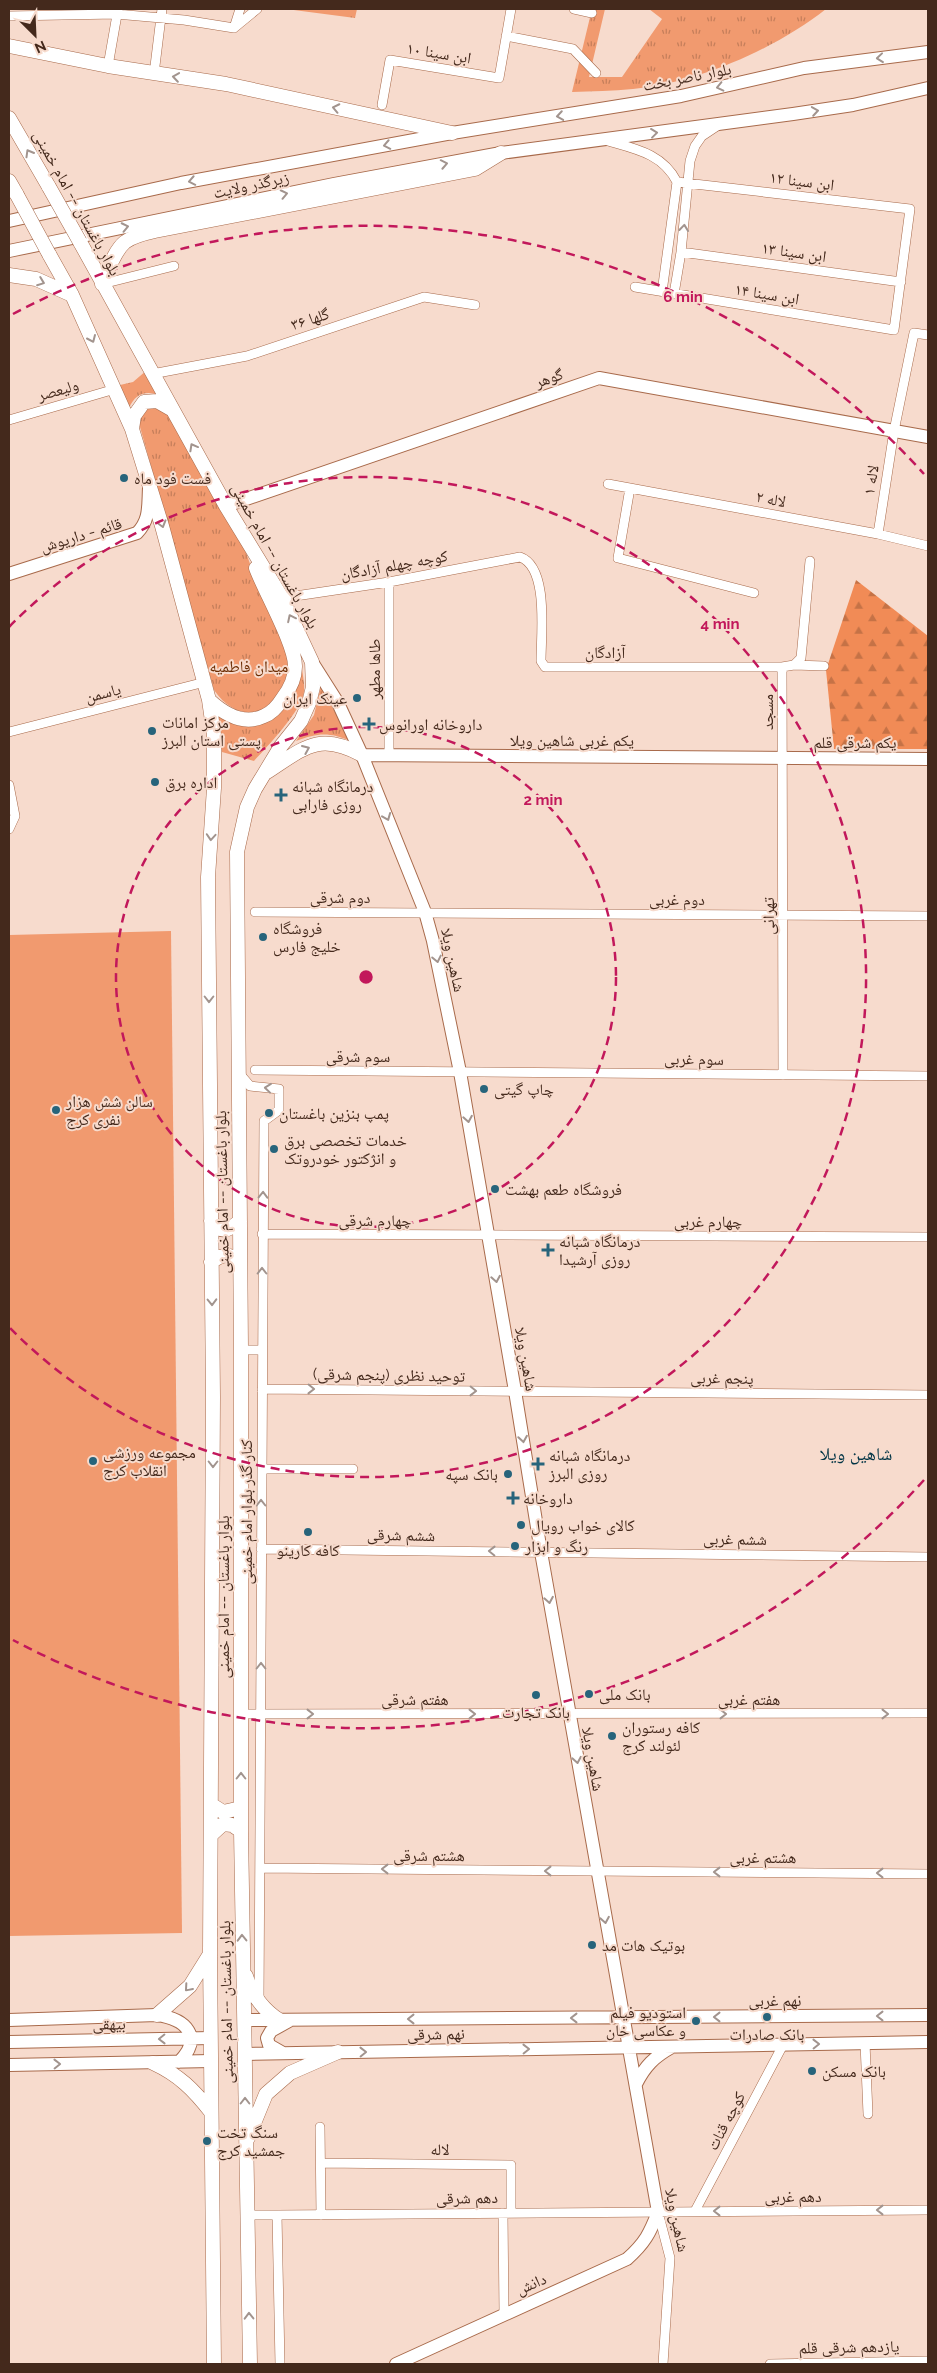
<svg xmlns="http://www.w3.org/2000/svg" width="937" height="2373" font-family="Raleway,'Noto Naskh Arabic',sans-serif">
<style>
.grass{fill:url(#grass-tufts)}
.forest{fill:url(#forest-firs)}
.pitch{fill:#f19a6f}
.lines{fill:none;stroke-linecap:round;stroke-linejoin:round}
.street-casing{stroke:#a86a4b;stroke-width:10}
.secondary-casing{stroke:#a86a4b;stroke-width:14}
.primary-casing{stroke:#a86a4b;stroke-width:15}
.street{stroke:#fff;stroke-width:9}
.secondary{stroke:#fff;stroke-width:12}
.primary{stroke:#fff;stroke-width:14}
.primary-bridge-casing{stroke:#a86a4b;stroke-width:15;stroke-linecap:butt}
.primary-bridge{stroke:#fff;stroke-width:14}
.oneway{stroke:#a2948e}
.ring{fill:none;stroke:#c2185b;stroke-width:2.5;stroke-dasharray:9 6}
.poi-dot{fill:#27647b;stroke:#f7dbcd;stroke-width:2}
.labels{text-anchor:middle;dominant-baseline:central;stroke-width:4;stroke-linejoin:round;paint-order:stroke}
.street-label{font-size:16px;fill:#44291c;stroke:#f7dbcd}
.poi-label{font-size:16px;fill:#44291c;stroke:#f7dbcd;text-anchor:start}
.park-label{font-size:16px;fill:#6b2b01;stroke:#f7dbcd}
.neighbourhood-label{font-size:18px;fill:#003445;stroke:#f7dbcd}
.centre{fill:#c2185b;stroke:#f7dbcd;stroke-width:2.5}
.ring-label{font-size:15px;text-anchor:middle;font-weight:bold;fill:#c2185b;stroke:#f7dbcd;stroke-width:4;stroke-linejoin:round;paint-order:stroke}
</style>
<defs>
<pattern id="grass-tufts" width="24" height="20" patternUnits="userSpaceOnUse" patternTransform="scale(1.25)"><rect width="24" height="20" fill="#f19a6f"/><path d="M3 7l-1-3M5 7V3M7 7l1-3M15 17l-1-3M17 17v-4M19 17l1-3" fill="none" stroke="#c57e5a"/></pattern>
<pattern id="forest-firs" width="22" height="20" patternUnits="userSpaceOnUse" patternTransform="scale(1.25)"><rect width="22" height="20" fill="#f18b56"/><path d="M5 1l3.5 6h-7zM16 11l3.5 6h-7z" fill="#c57246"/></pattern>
</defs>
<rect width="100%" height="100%" fill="#f7dbcd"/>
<path class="grass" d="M286 9H357L355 18Z
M592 9H605L589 77H622L662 19 649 9H826C775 49 698 83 633 89 613 91 592 91 572 92Z
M147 370 159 395C145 390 135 394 129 408L120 385 133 382Z
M150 404 167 412C184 443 202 474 220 505 228 519 237 533 244 548 250 562 254 577 260 590 268 609 278 627 285 646 302 693 250 742 214 690L140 427 139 418Z
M301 662C302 671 305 683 304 692 302 710 267 747 254 761L222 752 218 716C234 727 247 724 266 722Z
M321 686 350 741C329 732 318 733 296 741L314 715Z"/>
<path class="forest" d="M856 580 928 636V749H834L826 670Z"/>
<path class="pitch" d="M171 931 182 1933 9 1936V935Z"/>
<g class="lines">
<g class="street-casing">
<path id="street" d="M574 9 592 13
M9 16 116 14 184 20 234 28
M234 28 257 9
M234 28 240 9
M506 36 573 49 596 73
M108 66 118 9
M154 74 162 9
M382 105 390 60 499 78 511 9
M608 141C636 149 663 154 677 182L662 292
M681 252 901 282
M102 284 174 266
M635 287 894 330 910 209 677 182
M674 294 681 252 690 161 695 146 702 136 717 126
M152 374 247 356 424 297 475 305
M9 420 115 389
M608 484 878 534 928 546
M630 488 618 558 754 593
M878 534 894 431 914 333 928 335
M282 598 389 582 520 557C549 567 541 634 541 661L545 667H782L794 665 801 658 810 561
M794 665 824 666
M782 667 783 1075
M9 732 205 682
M389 756V582
M9 785 15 816 9 829
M255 912 928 916
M255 1070 928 1076
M238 1072 250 1086 279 1089V1110L264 1121 259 2002
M262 1234 928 1237
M241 1350H262
M262 1389 928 1395
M262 1469H353
M261 1549 928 1557
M240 1714 928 1713
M260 1868 928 1874
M865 2043 868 2114
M320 2127 321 2215
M321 2163 511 2165V2213
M695 2211 783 2045
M658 2212 670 2258 663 2364
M503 2213 504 2314
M248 2215H277L280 2364
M277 2215 928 2210
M770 2364 928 2361"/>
</g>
<g class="secondary-casing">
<path id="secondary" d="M9 221 181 183 452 133 681 96 804 68 928 52
M9 251 334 184 501 153 793 114 853 105 928 88
M226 506 599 378 928 437
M9 574 137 533C150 520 148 506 149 488
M312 662 338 703 362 755 425 912 433 941 460 1072 515 1391 541 1552 658 2212C650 2233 645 2243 627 2259L396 2364
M362 755 928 759
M9 2020 157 2015C186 2019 204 2037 179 2062
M244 2020 928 2015
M9 2042 211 2038
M283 2053 269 2045 267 2038 271 2031 289 2021
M245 2054 928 2042
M9 2065 211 2061
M636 2084C645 2066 654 2057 672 2047"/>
</g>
<g class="primary-casing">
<path id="primary" d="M9 46 108 66 226 84 452 133
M9 118 49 187
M9 181 17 195
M80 242 226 506 282 598 312 662 313 687 309 703 301 721 281 746 255 789 247 807 237 852 241 1350V1831L250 2364
M49 254 72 295 132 429 162 526 209 700 214 735V788L208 877 213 1397 210 1953 214 2364
M9 275 36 279 72 295
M102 284C108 271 114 251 125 242 133 236 146 233 155 231L475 169 501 153
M132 429 134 416 144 402 157 401 171 409
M209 700C224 714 243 726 264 716 272 713 278 706 283 698 289 690 295 678 295 667 296 646 265 592 256 568
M267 772C304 748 319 731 362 755
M211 1221C222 1235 229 1230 240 1221
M211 1262C223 1254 229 1253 240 1262
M212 1805 223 1812 241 1808
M212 1834 223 1824 232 1825 241 1831
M246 1976C252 1995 262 2009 279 2020
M157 2015 190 1986 210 1954
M153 2063C179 2075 194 2090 211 2112
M248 2138 266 2094 290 2073 338 2052"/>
</g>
<use href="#street" class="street"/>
<use href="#secondary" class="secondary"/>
<use href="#primary" class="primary"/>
<g class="primary-bridge-casing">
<path id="primary-bridge" d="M49 187 80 242
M17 195 49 254"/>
</g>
<use href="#primary-bridge" class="primary-bridge"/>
</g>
<defs><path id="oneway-chevron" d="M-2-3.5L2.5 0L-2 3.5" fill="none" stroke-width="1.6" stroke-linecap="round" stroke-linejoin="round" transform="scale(1.25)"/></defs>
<g class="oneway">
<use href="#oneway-chevron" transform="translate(880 58) rotate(174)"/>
<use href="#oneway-chevron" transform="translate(176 77) rotate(-172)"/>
<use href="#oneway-chevron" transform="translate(720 87) rotate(167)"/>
<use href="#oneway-chevron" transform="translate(336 108) rotate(-168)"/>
<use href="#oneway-chevron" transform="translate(815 111) rotate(-9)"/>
<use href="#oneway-chevron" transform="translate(560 116) rotate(171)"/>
<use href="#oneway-chevron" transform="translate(654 133) rotate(-7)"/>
<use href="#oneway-chevron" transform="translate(387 145) rotate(169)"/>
<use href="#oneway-chevron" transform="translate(29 153) rotate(-120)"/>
<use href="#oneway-chevron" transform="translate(444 164) rotate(-11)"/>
<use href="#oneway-chevron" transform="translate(192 181) rotate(169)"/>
<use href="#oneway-chevron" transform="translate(284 194) rotate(-12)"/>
<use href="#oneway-chevron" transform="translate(125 227) rotate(-12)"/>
<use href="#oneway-chevron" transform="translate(684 228) rotate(-84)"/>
<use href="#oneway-chevron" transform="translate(41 282) rotate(21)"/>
<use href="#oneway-chevron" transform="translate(92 339) rotate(66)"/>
<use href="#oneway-chevron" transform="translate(193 447) rotate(-119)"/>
<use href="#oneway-chevron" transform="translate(162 524) rotate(74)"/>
<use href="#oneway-chevron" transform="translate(291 618) rotate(-116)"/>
<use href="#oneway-chevron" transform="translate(306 749) rotate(-23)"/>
<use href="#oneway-chevron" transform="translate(387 817) rotate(68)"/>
<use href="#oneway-chevron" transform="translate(211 837) rotate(94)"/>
<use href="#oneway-chevron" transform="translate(437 959) rotate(78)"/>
<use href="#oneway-chevron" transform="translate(209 999) rotate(90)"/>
<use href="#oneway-chevron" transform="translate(268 1088) rotate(-174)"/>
<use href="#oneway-chevron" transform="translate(468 1119) rotate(80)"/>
<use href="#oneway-chevron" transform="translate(263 1195) rotate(-89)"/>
<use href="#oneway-chevron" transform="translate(262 1271) rotate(-90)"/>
<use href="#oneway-chevron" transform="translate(496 1279) rotate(80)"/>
<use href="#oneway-chevron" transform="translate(212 1302) rotate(89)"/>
<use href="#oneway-chevron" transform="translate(311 1389) rotate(1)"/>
<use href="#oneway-chevron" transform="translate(473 1391) rotate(1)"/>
<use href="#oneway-chevron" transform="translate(523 1439) rotate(81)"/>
<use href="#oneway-chevron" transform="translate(213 1464) rotate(90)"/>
<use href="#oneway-chevron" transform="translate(261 1503) rotate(-90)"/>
<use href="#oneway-chevron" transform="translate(492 1551) rotate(-179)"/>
<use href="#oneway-chevron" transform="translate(549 1600) rotate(80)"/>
<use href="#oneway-chevron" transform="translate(261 1666) rotate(-90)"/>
<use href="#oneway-chevron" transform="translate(310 1714)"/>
<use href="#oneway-chevron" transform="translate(472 1714)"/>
<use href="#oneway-chevron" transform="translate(723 1714)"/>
<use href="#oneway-chevron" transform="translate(885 1714)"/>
<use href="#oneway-chevron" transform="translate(577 1760) rotate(80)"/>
<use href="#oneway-chevron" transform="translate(241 1776) rotate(-90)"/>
<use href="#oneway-chevron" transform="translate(385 1869) rotate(-180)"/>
<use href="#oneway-chevron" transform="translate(548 1871) rotate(-180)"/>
<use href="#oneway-chevron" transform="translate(717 1872) rotate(-180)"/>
<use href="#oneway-chevron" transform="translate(880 1873) rotate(-180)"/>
<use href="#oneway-chevron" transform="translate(605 1920) rotate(80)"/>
<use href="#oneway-chevron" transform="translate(242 1938) rotate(-91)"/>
<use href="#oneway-chevron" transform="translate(188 1988) rotate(131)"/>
<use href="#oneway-chevron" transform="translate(880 2016) rotate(180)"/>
<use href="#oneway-chevron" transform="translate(717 2017) rotate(180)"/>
<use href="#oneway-chevron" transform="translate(574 2018) rotate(180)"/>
<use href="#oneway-chevron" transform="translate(411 2019) rotate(180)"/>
<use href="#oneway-chevron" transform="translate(162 2039) rotate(179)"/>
<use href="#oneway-chevron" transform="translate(816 2044) rotate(-1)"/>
<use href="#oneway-chevron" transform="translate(526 2049) rotate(-1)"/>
<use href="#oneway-chevron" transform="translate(363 2052) rotate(-1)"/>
<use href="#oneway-chevron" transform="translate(57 2064) rotate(-1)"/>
<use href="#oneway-chevron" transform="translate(245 2101) rotate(-90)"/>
<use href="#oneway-chevron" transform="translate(880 2210) rotate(180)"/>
<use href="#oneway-chevron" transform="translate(717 2211) rotate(180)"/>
<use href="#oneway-chevron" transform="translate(249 2316) rotate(-91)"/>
</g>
<g class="ring">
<circle cx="366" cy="977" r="250"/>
<path d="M9 627A500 500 0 1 1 9 1327"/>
<path d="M924 1480A751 751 0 0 1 13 1640M13 314A751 751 0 0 1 924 474"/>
</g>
<g class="poi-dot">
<circle cx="124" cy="478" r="5"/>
<circle cx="357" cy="698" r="5"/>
<path d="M366.5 716.5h5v5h5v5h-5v5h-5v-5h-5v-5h5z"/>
<circle cx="152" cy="731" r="5"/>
<circle cx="155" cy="782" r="5"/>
<path d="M278.5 787.5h5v5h5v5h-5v5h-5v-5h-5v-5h5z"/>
<circle cx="263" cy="937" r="5"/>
<circle cx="484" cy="1089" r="5"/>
<circle cx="56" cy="1110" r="5"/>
<circle cx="269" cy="1113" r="5"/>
<circle cx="274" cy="1149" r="5"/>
<circle cx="495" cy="1189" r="5"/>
<path d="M545.5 1242.5h5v5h5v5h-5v5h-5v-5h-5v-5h5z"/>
<circle cx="93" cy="1461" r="5"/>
<path d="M535.5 1456.5h5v5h5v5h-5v5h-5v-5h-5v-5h5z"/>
<circle cx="508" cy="1474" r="5"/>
<path d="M510.5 1490.5h5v5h5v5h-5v5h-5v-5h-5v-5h5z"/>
<circle cx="521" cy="1525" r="5"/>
<circle cx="308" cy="1532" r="5"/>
<circle cx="515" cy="1546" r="5"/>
<circle cx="589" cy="1694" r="5"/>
<circle cx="536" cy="1695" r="5"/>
<circle cx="612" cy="1736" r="5"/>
<circle cx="592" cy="1945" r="5"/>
<circle cx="767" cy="2017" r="5"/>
<circle cx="696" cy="2021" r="5"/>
<circle cx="812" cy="2071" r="5"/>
<circle cx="207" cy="2141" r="5"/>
</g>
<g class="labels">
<g class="street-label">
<text transform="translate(439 53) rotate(9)">ابن سینا ۱۰</text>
<text transform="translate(687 77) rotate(-11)">بلوار ناصر بخت</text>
<text transform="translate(802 181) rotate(7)">ابن سینا ۱۲</text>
<text transform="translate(251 185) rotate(-12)">زیرگذر ولایت</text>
<text transform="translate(77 203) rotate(61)">بلوار باغستان -- امام خمینی</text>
<text transform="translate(794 252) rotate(8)">ابن سینا ۱۳</text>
<text transform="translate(767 294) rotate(9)">ابن سینا ۱۴</text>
<text transform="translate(310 319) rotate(-18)">۳۶ گلها</text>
<text transform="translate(549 378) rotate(-19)">گوهر</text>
<text transform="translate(58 390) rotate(-16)">ولیعصر</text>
<text transform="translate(871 480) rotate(-81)">لاله ۱</text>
<text transform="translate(771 499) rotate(11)">لاله ۲</text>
<text transform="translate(81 535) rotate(-17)">قائم - داریوش</text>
<text transform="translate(275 556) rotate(61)">بلوار باغستان -- امام خمینی</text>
<text transform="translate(394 565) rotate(-10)">کوچه چهلم آزادگان</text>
<text x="605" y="652">آزادگان</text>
<text transform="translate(374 669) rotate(-90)">طاها مطهر</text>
<text transform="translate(103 693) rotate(-14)">یاسمن</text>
<text transform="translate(767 712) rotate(-90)">مسجد</text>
<text x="572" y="740">یکم غربی شاهین ویلا</text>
<text x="855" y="742">یکم شرقی قلم</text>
<text x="340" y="897">دوم شرقی</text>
<text x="677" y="899">دوم غربی</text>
<text transform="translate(768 916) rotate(-90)">تهرانی</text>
<text transform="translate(453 960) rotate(78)">شاهین ویلا</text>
<text x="358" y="1056">سوم شرقی</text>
<text transform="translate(694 1059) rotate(1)">سوم غربی</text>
<text transform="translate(222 1192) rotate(-91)">بلوار باغستان -- امام خمینی</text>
<text x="375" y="1220">چهارم شرقی</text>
<text x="708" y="1221">چهارم غربی</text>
<text transform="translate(526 1359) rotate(80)">شاهین ویلا</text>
<text transform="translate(389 1375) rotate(1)">توحید نظری (پنجم شرقی)</text>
<text transform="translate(722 1378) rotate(1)">پنجم غربی</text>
<text transform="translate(246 1512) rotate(-90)">کنار گذر بلوار امام خمینی</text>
<text transform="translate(401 1535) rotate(1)">ششم شرقی</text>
<text transform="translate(735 1539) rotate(1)">ششم غربی</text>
<text transform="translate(223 1597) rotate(-90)">بلوار باغستان -- امام خمینی</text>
<text x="415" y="1699">هفتم شرقی</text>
<text x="749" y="1699">هفتم غربی</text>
<text transform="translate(593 1759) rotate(80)">شاهین ویلا</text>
<text x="429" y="1855">هشتم شرقی</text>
<text x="763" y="1857">هشتم غربی</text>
<text x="775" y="2000">نهم غربی</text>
<text transform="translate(226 2002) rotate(-91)">بلوار باغستان -- امام خمینی</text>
<text transform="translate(109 2024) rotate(-1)">بیهقی</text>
<text transform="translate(436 2034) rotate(-1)">نهم شرقی</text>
<text transform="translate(726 2121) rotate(-62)">کوچه قنات</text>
<text x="440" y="2149">لاله</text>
<text x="793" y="2196">دهم غربی</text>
<text transform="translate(467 2198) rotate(-1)">دهم شرقی</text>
<text transform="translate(677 2220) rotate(78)">شاهین ویلا</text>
<text transform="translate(531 2284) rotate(-24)">دانش</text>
<text transform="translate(849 2347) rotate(-1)">یازدهم شرقی قلم</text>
</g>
<g class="poi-label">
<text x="134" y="478">فست فود ماه</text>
<text x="347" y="698" text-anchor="end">عینک ایران</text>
<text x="162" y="722">مرکز امانات<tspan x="162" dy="18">پستی استان البرز</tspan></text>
<text x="379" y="724">داروخانه اورانوس</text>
<text x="165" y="782">اداره برق</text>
<text x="292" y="786">درمانگاه شبانه<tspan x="292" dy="18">روزی فارابی</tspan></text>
<text x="273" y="928">فروشگاه<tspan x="273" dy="18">خلیج فارس</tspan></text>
<text x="494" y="1089">چاپ گیتی</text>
<text x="66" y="1101">سالن شش هزار<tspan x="66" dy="18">نفری کرج</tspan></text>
<text x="279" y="1113">پمپ بنزین باغستان</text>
<text x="284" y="1140">خدمات تخصصی برق<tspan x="284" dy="18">و انژکتور خودروتک</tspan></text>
<text x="505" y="1189">فروشگاه طعم بهشت</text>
<text x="559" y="1241">درمانگاه شبانه<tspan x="559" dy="18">روزی آرشیدا</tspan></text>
<text x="103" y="1452">مجموعه ورزشی<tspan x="103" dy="18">انقلاب کرج</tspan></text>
<text x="549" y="1455">درمانگاه شبانه<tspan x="549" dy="18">روزی البرز</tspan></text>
<text x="498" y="1474" text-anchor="end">بانک سپه</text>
<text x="523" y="1498">داروخانه</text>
<text x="531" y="1525">کالای خواب رویال</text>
<text x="525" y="1546">رنگ و ابزار</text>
<text x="308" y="1550" text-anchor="middle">کافه کارینو</text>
<text x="599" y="1694">بانک ملی</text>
<text x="536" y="1712" text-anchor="middle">بانک تجارت</text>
<text x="622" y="1727">کافه رستوران<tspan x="622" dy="18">لئولند کرج</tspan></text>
<text x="602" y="1945">بوتیک هات مد</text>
<text x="686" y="2012" text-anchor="end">استودیو فیلم<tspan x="686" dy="18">و عکاسی خان</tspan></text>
<text x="767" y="2034" text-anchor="middle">بانک صادرات</text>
<text x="822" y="2071">بانک مسکن</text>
<text x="217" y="2132">سنگ تخت<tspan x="217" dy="18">جمشید کرج</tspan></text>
</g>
<g class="park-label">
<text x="249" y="666">میدان فاطمیه</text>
</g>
<g class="neighbourhood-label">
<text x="856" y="1453">شاهین ویلا</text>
</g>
</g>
<circle cx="366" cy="977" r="8" class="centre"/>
<g class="ring-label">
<text x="683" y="302">6 min</text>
<text x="720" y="629">4 min</text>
<text x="543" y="805">2 min</text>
</g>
<rect width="937" height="2373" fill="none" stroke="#44291c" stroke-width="20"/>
<g transform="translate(35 35) rotate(156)" stroke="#f7dbcd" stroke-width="4" paint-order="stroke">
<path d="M0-4L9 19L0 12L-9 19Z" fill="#44291c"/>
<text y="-8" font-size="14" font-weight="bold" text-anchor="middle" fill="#44291c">N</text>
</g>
</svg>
